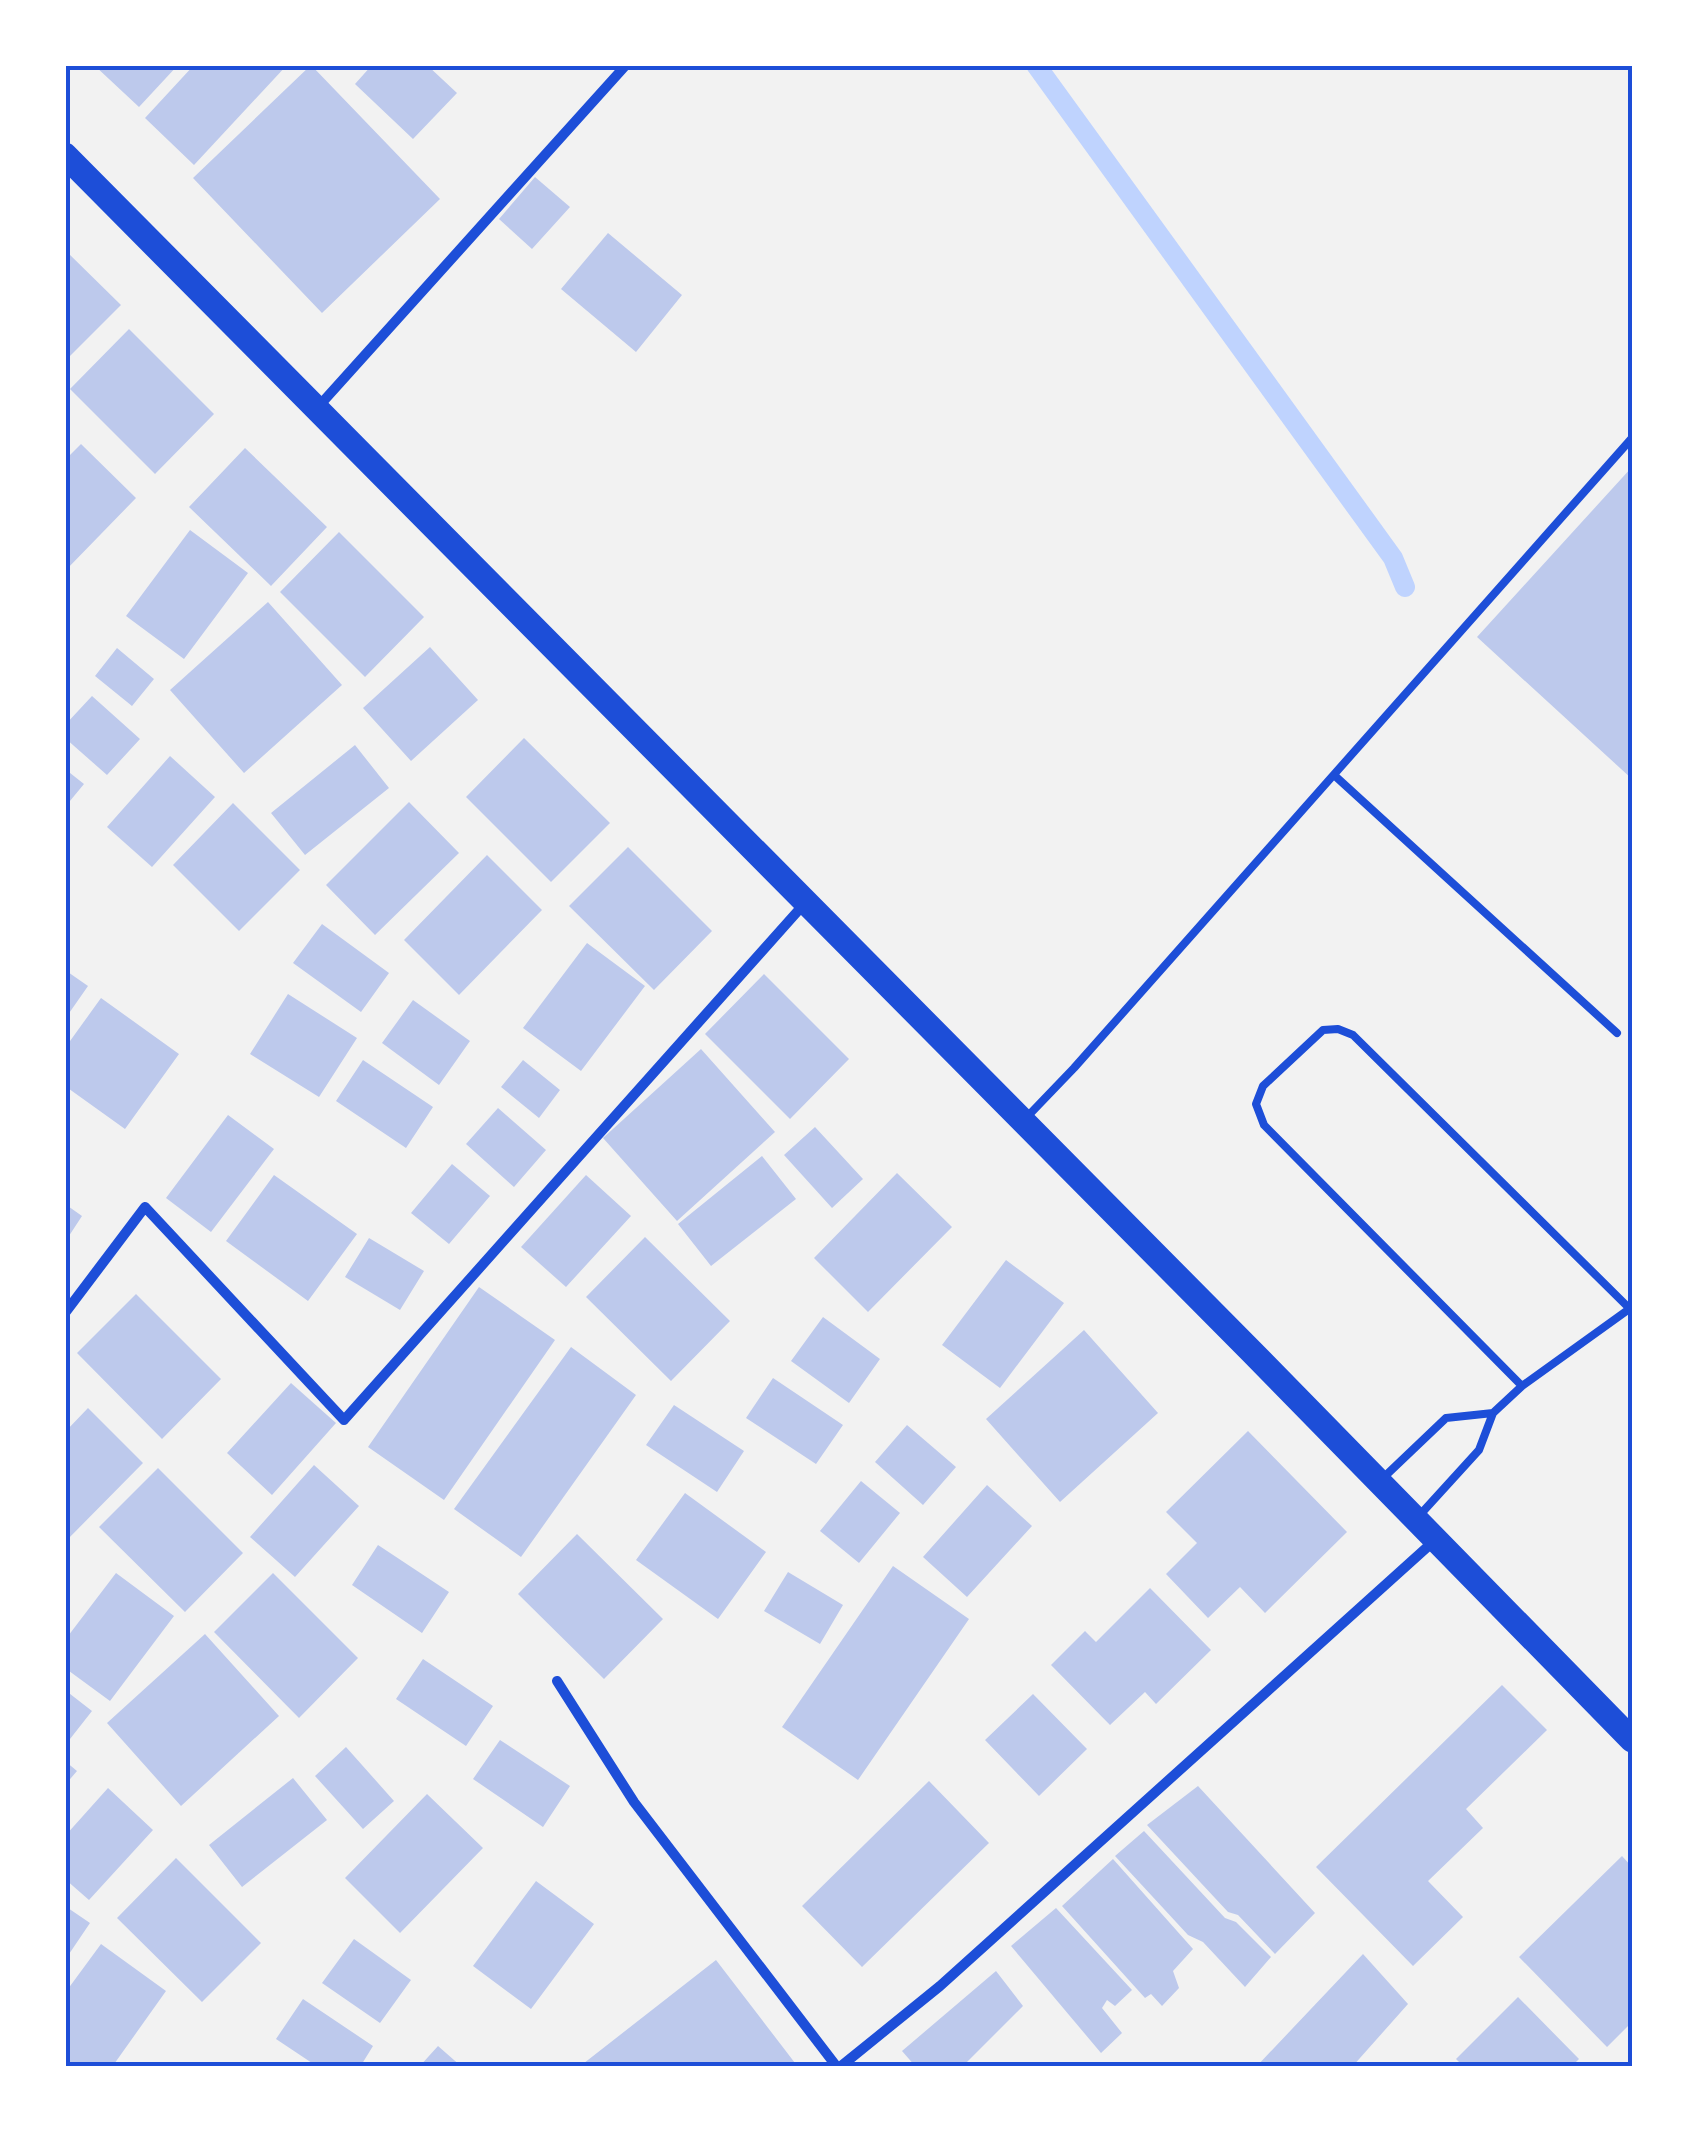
<svg xmlns="http://www.w3.org/2000/svg" width="1697" height="2132" font-family="Poppins,sans-serif">
<style>
.lines{fill:none;stroke-linecap:round;stroke-linejoin:round}
.stream{stroke:#bfd3fe;stroke-width:20}
.building{fill:#bdc9ec}
.service{stroke:#1d4ed8;stroke-width:8}
.minor{stroke:#1d4ed8;stroke-width:10}
.primary{stroke:#1d4ed8;stroke-width:25}
.neatline{fill:none;stroke:#1d4ed8;stroke-width:4}
</style>
<rect width="100%" height="100%" fill="#f2f2f2"/>
<g class="lines">
<path class="stream" d="M1036 65 1393 558 1405 587"/>
</g>
<path class="building" d="M94 65H178L139 107Z
M194 65H287L194 165 145 118Z
M311 65 440 199 322 313 193 178Z
M372 65H427L457 93 413 139 355 84Z
M535 177 570 207 532 249 499 219Z
M608 233 682 295 636 352 561 289Z
M65 250 121 305 65 361Z
M129 329 214 414 155 474 70 389Z
M81 444 136 498 65 571V460Z
M245 448 327 527 271 586 189 507Z
M1632 467V779L1477 637Z
M190 530 248 573 184 659 126 616Z
M339 532 424 617 365 677 280 592Z
M268 602 342 685 244 773 170 690Z
M430 647 478 700 411 761 363 708Z
M117 648 154 679 132 706 95 676Z
M92 696 140 739 107 775 65 738V725Z
M524 738 610 823 551 882 466 797Z
M355 745 389 788 305 855 271 813Z
M170 756 215 797 152 867 107 827Z
M65 769 84 784 65 807Z
M409 802 459 853 375 935 326 885Z
M233 803 300 870 239 931 173 865Z
M628 847 712 931 654 990 569 906Z
M487 855 542 910 459 995 404 940Z
M322 924 389 973 361 1012 293 963Z
M587 943 645 986 581 1071 523 1028Z
M65 970 88 986 65 1019Z
M764 974 849 1059 790 1119 705 1034Z
M288 994 357 1038 319 1097 250 1054Z
M101 998 179 1054 125 1129 65 1086V1048Z
M413 1000 470 1041 439 1085 382 1043Z
M701 1049 775 1132 677 1221 603 1138Z
M363 1060 433 1107 406 1148 336 1101Z
M523 1060 560 1090 539 1118 501 1087Z
M498 1108 546 1150 514 1187 466 1144Z
M228 1115 274 1149 211 1232 166 1198Z
M815 1127 863 1179 832 1208 784 1155Z
M762 1156 796 1199 711 1266 678 1224Z
M452 1164 490 1196 449 1244 411 1213Z
M897 1173 952 1227 868 1312 814 1258Z
M274 1175 357 1234 308 1301 226 1241Z
M586 1175 631 1216 566 1287 521 1247Z
M65 1204 82 1216 65 1242Z
M645 1237 730 1321 671 1381 586 1297Z
M369 1238 424 1271 400 1310 345 1277Z
M1006 1260 1064 1303 1000 1388 942 1345Z
M479 1287 555 1340 444 1500 368 1447Z
M136 1294 221 1379 162 1439 77 1353Z
M823 1317 880 1359 849 1403 791 1361Z
M1084 1330 1158 1413 1060 1502 986 1419Z
M571 1347 636 1395 521 1557 454 1509Z
M773 1378 843 1425 816 1464 746 1418Z
M291 1383 336 1423 272 1495 227 1453Z
M674 1405 744 1451 717 1492 646 1445Z
M88 1408 143 1463 65 1542V1432Z
M907 1425 956 1467 923 1505 875 1462Z
M1248 1431 1347 1532 1265 1613 1240 1587 1208 1618 1166 1574 1197 1543 1166 1512Z
M314 1465 359 1506 295 1577 250 1537Z
M158 1468 243 1553 185 1612 99 1527Z
M861 1481 900 1513 859 1563 820 1531Z
M987 1485 1032 1526 967 1597 923 1557Z
M685 1493 766 1552 718 1619 636 1560Z
M577 1534 663 1619 604 1679 518 1594Z
M378 1545 449 1592 422 1633 352 1585Z
M893 1566 969 1619 858 1780 782 1727Z
M788 1572 843 1605 820 1644 764 1611Z
M116 1573 174 1616 110 1701 65 1668V1640Z
M273 1573 358 1658 299 1718 214 1632Z
M1150 1588 1211 1650 1156 1704 1145 1692 1110 1725 1051 1665 1085 1631 1096 1642Z
M205 1634 279 1716 181 1806 107 1723Z
M423 1659 493 1706 466 1746 396 1699Z
M1502 1685 1547 1730 1466 1809 1483 1828 1428 1881 1463 1917 1413 1966 1316 1867Z
M65 1690 92 1711 70 1739 65 1735Z
M1033 1694 1087 1749 1039 1796 985 1740Z
M500 1740 570 1786 543 1827 473 1779Z
M346 1747 394 1801 363 1829 315 1776Z
M65 1761 77 1771 65 1785Z
M293 1778 327 1820 242 1887 209 1845Z
M929 1781 989 1843 862 1967 802 1906Z
M1198 1786 1315 1913 1275 1954 1238 1915 1228 1912 1147 1825Z
M108 1788 153 1830 89 1900 65 1879V1836Z
M427 1794 483 1848 400 1933 345 1878Z
M1144 1831 1225 1918 1236 1922 1271 1957 1245 1987 1203 1942 1188 1935 1115 1856Z
M1622 1856 1632 1867V2022L1607 2047 1519 1957Z
M176 1858 261 1943 202 2002 117 1918Z
M1113 1859 1193 1949 1173 1971 1179 1988 1162 2006 1151 1994 1145 1998 1062 1906Z
M536 1881 594 1924 531 2009 473 1966Z
M65 1906 90 1923 65 1960Z
M1056 1908 1132 1990 1115 2006 1107 2000 1102 2008 1122 2033 1101 2053 1011 1946Z
M354 1939 411 1980 380 2023 322 1983Z
M101 1944 166 1991 112 2067H65V1993Z
M1363 1954 1408 2004 1352 2067H1256Z
M716 1960 795 2063 790 2067H579Z
M996 1971 1023 2006 967 2062 971 2067H916L902 2051Z
M1518 1997 1579 2059 1571 2067H1464L1456 2059Z
M303 1999 373 2046 360 2067H318L276 2039Z
M438 2046 462 2067H419Z"/>
<g class="lines">
<path class="service" d="M1334 775 1617 1033
M1026 1118 1074 1068 1632 438
M1522 1386 1264 1125 1256 1104 1263 1086 1323 1030 1338 1029 1353 1035 1629 1308
M1382 1479 1446 1418 1493 1413
M1418 1517 1479 1450 1493 1413 1522 1386 1632 1307"/>
<path class="minor" d="M319 406 626 65
M65 1313 145 1207 344 1420 805 903
M557 1681 634 1802 837 2067
M840 2067 940 1986 1434 1541"/>
<path class="primary" d="M65 155 1251 1351 1632 1740"/>
</g>
<rect width="1697" height="2132" fill="none" stroke="#ffffff" stroke-width="135"/>
<rect x="68" y="68" width="1562" height="1996" class="neatline"/>
</svg>
